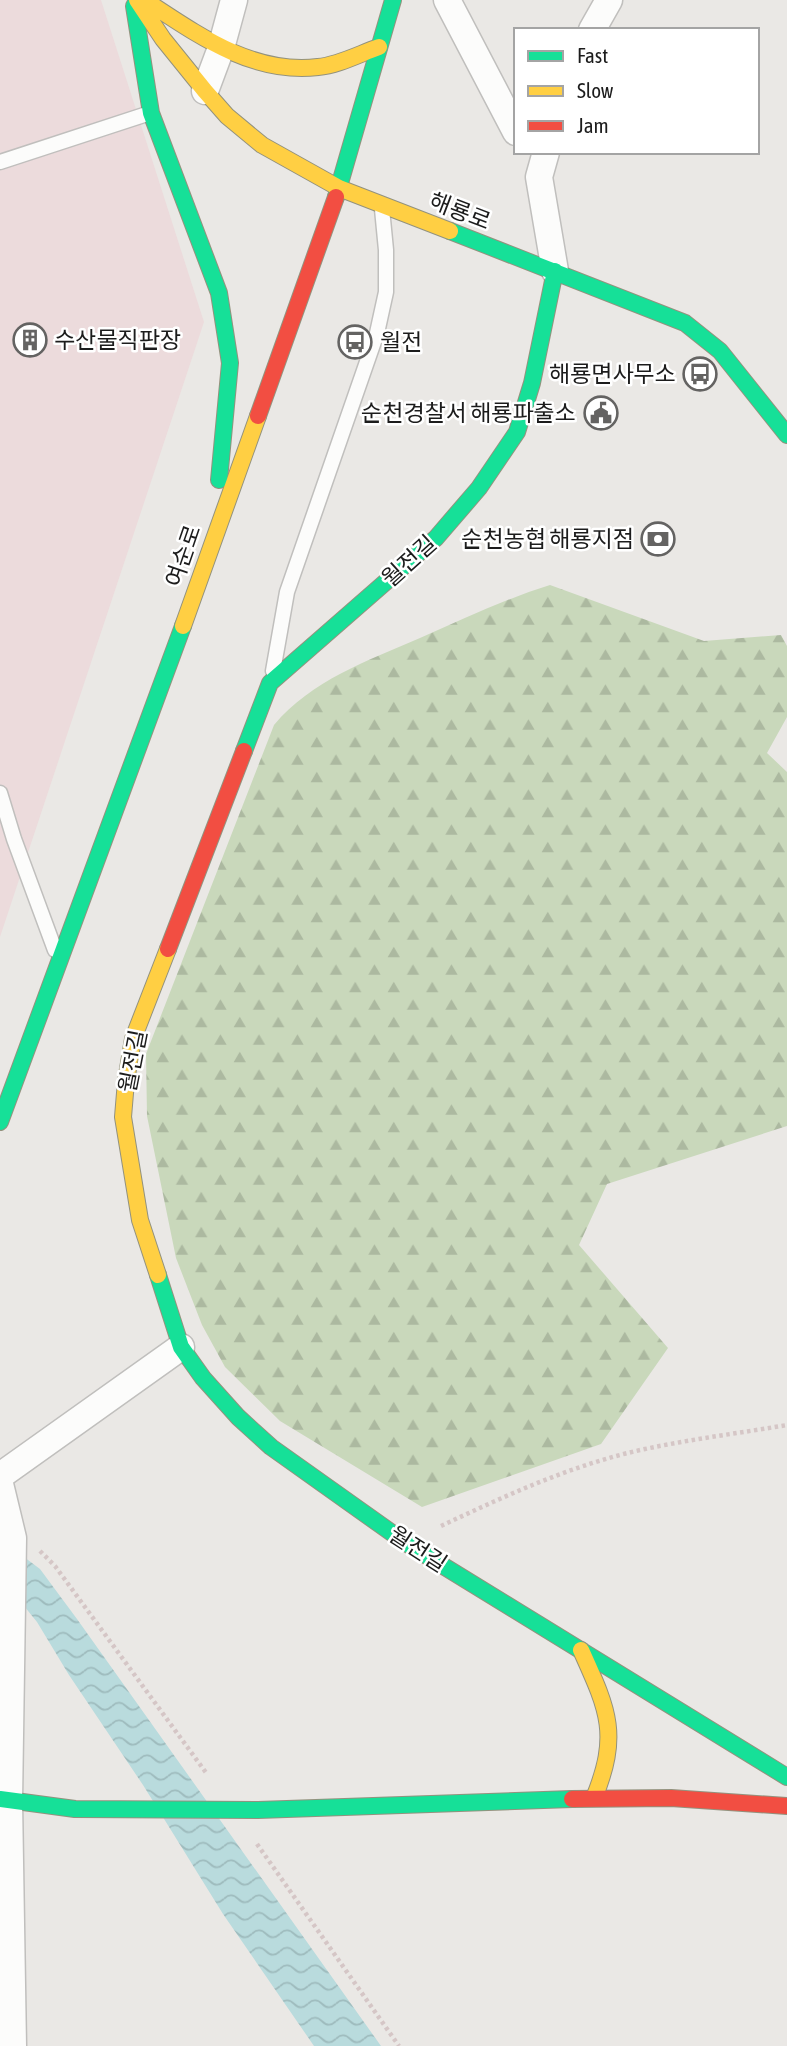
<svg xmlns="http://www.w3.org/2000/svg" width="787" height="2046" font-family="'Asap Condensed','Noto Sans KR',sans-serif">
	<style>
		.commercial { fill: #ecdbdc }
		.forest { fill: url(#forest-firs) }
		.water { fill: url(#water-waves) }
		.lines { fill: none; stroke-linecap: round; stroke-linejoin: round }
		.lane-casing { stroke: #c0bfbd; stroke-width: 17 }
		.street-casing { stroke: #c0bfbd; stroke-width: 29 }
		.fast-casing { stroke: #93927e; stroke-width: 18 }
		.slow-casing { stroke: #93927e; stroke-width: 18 }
		.jam-casing { stroke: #93927e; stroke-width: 18 }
		.path { stroke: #d5c6c6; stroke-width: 4.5; stroke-dasharray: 3.5 3.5; stroke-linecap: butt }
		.lane { stroke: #fcfcfb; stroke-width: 14 }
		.street { stroke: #fcfcfb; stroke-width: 26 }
		.fast { stroke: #16e098; stroke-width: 16 }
		.slow { stroke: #ffcf43; stroke-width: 16 }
		.jam { stroke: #f24e42; stroke-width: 16 }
		.labels { text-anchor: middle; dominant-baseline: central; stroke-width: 5; stroke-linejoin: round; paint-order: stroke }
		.street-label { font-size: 23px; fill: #1c1c1c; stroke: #fff }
		.poi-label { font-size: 23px; fill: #1c1c1c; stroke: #fff; text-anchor: end }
	</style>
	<defs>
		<pattern id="forest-firs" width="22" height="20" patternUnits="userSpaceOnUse" patternTransform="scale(1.75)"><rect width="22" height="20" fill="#c9d8bb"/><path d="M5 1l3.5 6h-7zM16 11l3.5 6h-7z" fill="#acb9a0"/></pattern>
		<pattern id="water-waves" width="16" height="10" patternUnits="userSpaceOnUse" patternTransform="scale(1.75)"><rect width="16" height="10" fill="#b9dbdd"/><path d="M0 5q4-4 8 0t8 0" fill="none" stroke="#9ebbbd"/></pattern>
	</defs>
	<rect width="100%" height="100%" fill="#eae8e5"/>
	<path class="commercial" d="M0,0H101L204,322L0,937Z"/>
	<path class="forest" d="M550,585L704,641L781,635L787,646V717L767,753L787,772V1126L607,1184L579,1245L668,1348L601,1444L422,1507L280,1421L225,1367L202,1325L176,1258L147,1116L146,1054L274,725C312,680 367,661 420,638C463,619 505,599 550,585Z"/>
	<path class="water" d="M24,1557L40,1569L77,1619L381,2046H314L223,1914L143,1785L69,1675L37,1622L20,1601Z"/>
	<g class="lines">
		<defs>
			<path id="lane" d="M0,162L150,113
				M273,671L287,592L377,333L386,292V250L382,209
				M0,793L14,839L55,950"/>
			<path id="street" d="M447,0L516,132
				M592,30L609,0
				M205,91L221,48L234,0
				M546,152L539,177L555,271
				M0,1476L181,1347
				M0,1484L13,1538L9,1801L13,2046"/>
			<path id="fast" d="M134,6L151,113L219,293L230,363L219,480
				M336,197L393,0
				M450,231L685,323L720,351L787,435
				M244,751L270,683L436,538L479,488L517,432L532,383L555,271
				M0,1122L183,626
				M158,1275L181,1347L203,1378L238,1417L271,1447L406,1543L787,1777
				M0,1799L75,1809L258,1810L572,1799"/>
			<path id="slow" d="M137,0L163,39L205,91L227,116L262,145L339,188L450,231
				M146,1C198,35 253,75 318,67C339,65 359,54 379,47
				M183,626L258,416
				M158,1275L140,1220L123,1117L126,1081L133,1039L168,949
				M581,1650C608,1710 620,1734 594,1798"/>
			<path id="jam" d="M258,416L336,197
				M168,949L244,751
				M572,1799L671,1798L787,1806"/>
		</defs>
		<use href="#lane" class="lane-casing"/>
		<use href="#street" class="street-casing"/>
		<use href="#fast" class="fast-casing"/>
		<use href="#slow" class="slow-casing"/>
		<use href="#jam" class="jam-casing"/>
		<path class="path" d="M441,1526C507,1495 574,1464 645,1449C692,1439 740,1433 787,1425
			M40,1551L55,1566L207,1774
			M257,1844L399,2046"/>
		<use href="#lane" class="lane"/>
		<use href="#street" class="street"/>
		<use href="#fast" class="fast"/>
		<use href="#slow" class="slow"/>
		<use href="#jam" class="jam"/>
	</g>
	<defs>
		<symbol id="building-ring" viewBox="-11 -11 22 22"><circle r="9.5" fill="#fff" stroke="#646362" stroke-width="1.5"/><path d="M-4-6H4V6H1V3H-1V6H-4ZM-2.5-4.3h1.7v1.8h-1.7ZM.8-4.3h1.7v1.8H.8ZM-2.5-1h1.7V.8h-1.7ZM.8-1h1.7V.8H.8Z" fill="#646362"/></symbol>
		<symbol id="bus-ring" viewBox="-11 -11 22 22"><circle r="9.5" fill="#fff" stroke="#646362" stroke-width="1.5"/><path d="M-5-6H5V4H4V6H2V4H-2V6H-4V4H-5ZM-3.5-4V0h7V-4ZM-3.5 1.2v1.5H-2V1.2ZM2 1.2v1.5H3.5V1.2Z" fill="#646362"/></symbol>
		<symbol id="civic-ring" viewBox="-11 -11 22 22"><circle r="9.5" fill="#fff" stroke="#646362" stroke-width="1.5"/><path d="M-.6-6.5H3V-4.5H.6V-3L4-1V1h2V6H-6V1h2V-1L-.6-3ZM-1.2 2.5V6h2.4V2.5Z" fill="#646362"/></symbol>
		<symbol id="bank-ring" viewBox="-11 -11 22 22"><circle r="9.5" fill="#fff" stroke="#646362" stroke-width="1.5"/><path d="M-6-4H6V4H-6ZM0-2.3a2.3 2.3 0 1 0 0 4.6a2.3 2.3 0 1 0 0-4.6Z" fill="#646362"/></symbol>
	</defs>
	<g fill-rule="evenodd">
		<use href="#building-ring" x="11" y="321" width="38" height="38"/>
		<use href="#bus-ring" x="336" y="323" width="38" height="38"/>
		<use href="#bus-ring" x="681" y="355" width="38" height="38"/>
		<use href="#civic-ring" x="582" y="394" width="38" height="38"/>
		<use href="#bank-ring" x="639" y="520" width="38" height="38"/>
	</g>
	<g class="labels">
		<g class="street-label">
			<text transform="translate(460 211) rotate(21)">해룡로</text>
			<text transform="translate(183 556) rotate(-71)">여순로</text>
			<text transform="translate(409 561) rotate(-42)">월전길</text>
			<text transform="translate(133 1061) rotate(-79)">월전길</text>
			<text transform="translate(418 1549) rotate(33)">월전길</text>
		</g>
		<g class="poi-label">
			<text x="54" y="340" text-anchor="start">수산물직판장</text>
			<text x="380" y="342" text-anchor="start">월전</text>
			<text x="676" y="374">해룡면사무소</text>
			<text x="576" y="413">순천경찰서 해룡파출소</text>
			<text x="634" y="539">순천농협 해룡지점</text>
		</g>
	</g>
	<rect x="514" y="28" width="245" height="126" fill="#ffffff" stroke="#a4a4a4" stroke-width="2"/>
	<rect x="528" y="51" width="35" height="10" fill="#16e098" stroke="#a4a4a4" stroke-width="2"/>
	<text x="577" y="63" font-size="21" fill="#1c1c1c">Fast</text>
	<rect x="528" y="86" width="35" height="10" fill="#ffcf43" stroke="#a4a4a4" stroke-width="2"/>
	<text x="577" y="98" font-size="21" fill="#1c1c1c">Slow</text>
	<rect x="528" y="121" width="35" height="10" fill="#f24e42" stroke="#a4a4a4" stroke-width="2"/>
	<text x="577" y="133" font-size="21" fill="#1c1c1c">Jam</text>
</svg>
